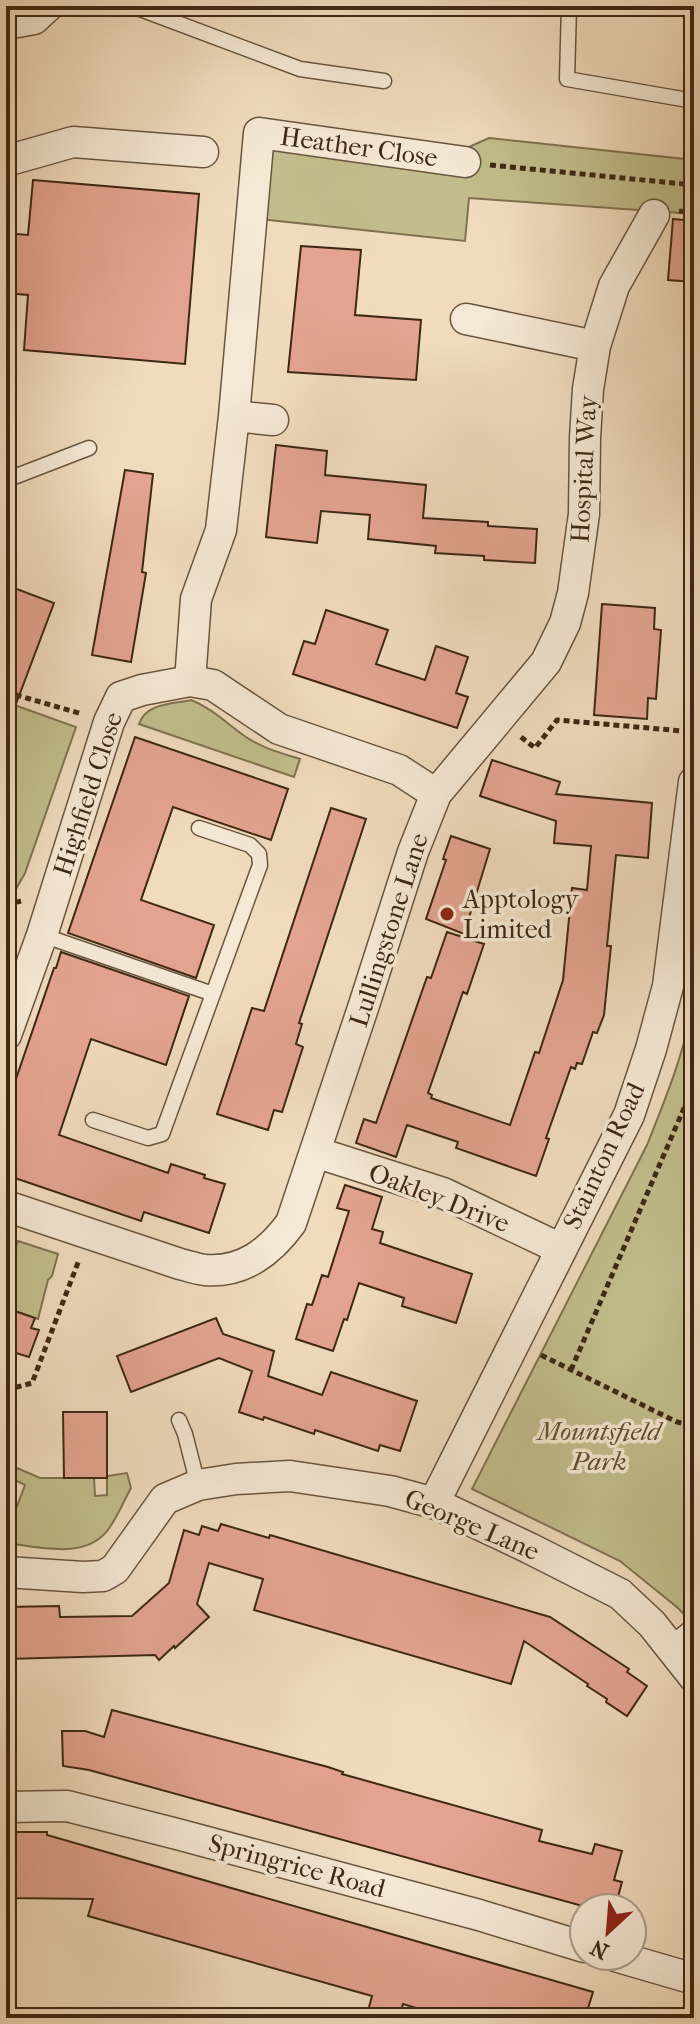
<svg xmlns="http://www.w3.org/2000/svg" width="700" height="2024" font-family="'IM FELL French Canon',serif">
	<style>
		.green { fill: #c2bd8c; stroke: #807250; stroke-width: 2 }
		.building { fill: #e3a390; stroke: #3e2813; stroke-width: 2 }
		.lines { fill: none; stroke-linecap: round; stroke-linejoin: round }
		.lane-casing { stroke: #6a553e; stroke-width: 17 }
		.street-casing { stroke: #6a553e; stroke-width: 33 }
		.path { stroke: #3e2813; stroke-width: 5; stroke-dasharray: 6 4; stroke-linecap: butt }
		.lane { stroke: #f5e8d4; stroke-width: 14 }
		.street { stroke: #f5e8d4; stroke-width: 30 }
		.poi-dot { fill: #8f2418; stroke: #f5e8d4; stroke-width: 3 }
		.labels { text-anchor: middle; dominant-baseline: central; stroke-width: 7; stroke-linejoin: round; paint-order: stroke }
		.street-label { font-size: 26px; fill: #3e2813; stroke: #f5e8d4 }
		.poi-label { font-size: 26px; fill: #3e2813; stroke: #f5e8d4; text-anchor: start }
		.park-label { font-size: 26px; font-style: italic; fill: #5f4d31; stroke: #f5e8d4 }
	</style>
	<rect width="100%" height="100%" fill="#f0dbbd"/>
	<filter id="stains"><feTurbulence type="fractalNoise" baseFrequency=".0025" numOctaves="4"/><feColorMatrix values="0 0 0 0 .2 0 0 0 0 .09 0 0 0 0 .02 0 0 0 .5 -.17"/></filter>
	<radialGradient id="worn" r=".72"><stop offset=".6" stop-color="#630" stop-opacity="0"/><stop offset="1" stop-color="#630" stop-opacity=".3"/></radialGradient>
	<path class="green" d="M489,138L694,160V214L469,198L465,241L260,219L269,152L280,146L435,162Z
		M191,700C212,708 227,724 246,737C262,748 281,753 300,759L294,777L139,724C146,703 172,704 191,700Z
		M6,702L76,727L25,873L16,889L6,896Z
		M694,1000V1625L678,1608L620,1561L472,1489L647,1145C666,1098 685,1050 694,1000Z
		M18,1241L58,1254L52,1276L48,1280L38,1319L6,1308V1260L10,1261Z
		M17,1468L40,1478H94L95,1496L107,1495V1476L127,1473L131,1488C124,1501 118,1515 110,1527C88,1561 40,1547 6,1543V1529L8,1530L25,1485L13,1479Z"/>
	<path class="building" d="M33,180L199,194L185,364L24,350L28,295L6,293V233L28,235Z
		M673,219L694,221V282L668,280Z
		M301,246L361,250L355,315L421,320L416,380L288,372Z
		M276,445L327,451L325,475L426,485L423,518L488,522V526L537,529L535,563L484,560V556L435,553L436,546L368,539L370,515L321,511L317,543L266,537Z
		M125,470L153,474L142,572L146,573L131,662L92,655Z
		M6,585L54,603L8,725L6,724Z
		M602,604L655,608L654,629L661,630L656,699L648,698L647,719L594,715Z
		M326,610L388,630L376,664L425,680L436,646L468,657L456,693L468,697L457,728L293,674L304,641L315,644Z
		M135,737L288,789L271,840L173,807L141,900L214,925L196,978L68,933Z
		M492,760L560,782L556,794L652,803L648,858L616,855L607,946H611L604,1015L597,1033L593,1032L582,1064L577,1063L575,1069L571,1067L546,1138L549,1139L536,1176L456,1148L458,1142L407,1125L396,1157L356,1143L364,1119L376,1123L427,977L431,978L447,932L484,944L467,994L463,992L428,1093L432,1095L431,1098L510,1125L535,1052L539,1053L563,980L572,888L587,890L591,846L554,843L556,821L480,796Z
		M331,808L366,819L299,1023L302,1024L296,1044L303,1047L282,1112L274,1110L268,1130L217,1114L252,1008L264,1011Z
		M451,836L490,849L464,934L426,919L446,860L443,859Z
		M61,952L189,996L166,1065L91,1039L59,1135L168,1173L171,1164L205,1175L204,1178L225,1184L209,1233L144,1212L141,1221L6,1175V1108L54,968H56Z
		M345,1185L382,1197L372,1229L383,1232L380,1243L472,1274L456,1323L402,1306L404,1298L359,1283L347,1320L344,1319L333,1351L296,1339L307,1304L312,1305L322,1275L328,1277L349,1211L337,1208Z
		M6,1308L35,1318L31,1328L39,1330L29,1357L6,1350Z
		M216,1318L223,1334L274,1351L268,1376L322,1395L331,1372L417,1401L400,1451L380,1445L378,1451L315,1430L314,1434L264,1417L263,1420L239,1412L252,1371L219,1358L131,1392L117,1356Z
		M63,1412H107V1478H64Z
		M221,1524L269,1538L270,1535L550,1617L629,1669L627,1672L647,1686L627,1716L606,1702L607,1699L587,1686L588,1684L524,1641L511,1684L254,1610L263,1579L209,1563L197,1604L209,1617L175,1648L174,1646L159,1660L155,1655L6,1659V1607L59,1606L60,1617L132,1616L169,1583L184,1530L199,1535L202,1526L218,1531Z
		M112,1710L328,1767L343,1772L342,1774L542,1830L539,1841L592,1854L595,1844L622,1851L614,1880L622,1882L615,1908H590L89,1770L63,1766L62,1731H85L104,1737Z
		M6,1832H47V1835L593,1992L585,2018H449L403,2004L399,2017H390L368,2011L372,1996L88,1916L93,1899L6,1898Z"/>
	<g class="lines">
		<defs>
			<path id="lane" d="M132,6L300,69L384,81
				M569,6L567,79L688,100
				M6,480L89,448
				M42,935L213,994
				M93,1120L148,1138L162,1134L260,865L259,854L250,845L199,828
				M179,1420L185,1434L198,1485
				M670,1644L694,1625"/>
			<path id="street" d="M6,24L34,19L48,6
				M6,161L73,142L203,152
				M466,319L595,346
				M234,416L273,420
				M190,681L196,599L221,530L234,416L259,133L465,162
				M6,1035L42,935L109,722L121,697L142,690L190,681L213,685L279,729L399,770L436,794
				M315,1152L443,1193L561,1249
				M6,1206L180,1264C188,1266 197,1269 205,1270C243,1273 270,1252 291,1223L364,1005L413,852L436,794L546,662L565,623L573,593L584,514L585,438L588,389L595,346L614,286L654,215
				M434,1503L629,1115L651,1049L668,986L694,782
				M6,1572L83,1577L103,1576L115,1569L165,1499L198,1485L236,1479L290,1476L390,1491L434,1503L529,1548L620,1594L652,1624L694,1677
				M6,1807L67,1806L177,1834L479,1915L584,1947
				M615,1956L694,1979"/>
		</defs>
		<use href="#lane" class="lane-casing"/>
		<use href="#street" class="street-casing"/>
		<path class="path" d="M490,165L694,185
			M679,211L694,213
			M6,692L82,714
			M521,737L535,748L557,720L694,732
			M6,905L21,901
			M541,1355L677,1422L694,1426
			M571,1370L694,1085
			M6,1390L32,1383L79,1260"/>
		<use href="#lane" class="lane"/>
		<use href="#street" class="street"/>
	</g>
	<circle class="poi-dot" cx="447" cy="914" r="8"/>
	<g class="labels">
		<g class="street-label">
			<text transform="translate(359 147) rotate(8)">Heather Close</text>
			<text transform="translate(584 469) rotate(-87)">Hospital Way</text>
			<text transform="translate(88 794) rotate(-72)">Highfield Close</text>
			<text transform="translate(389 930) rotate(-72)">Lullingstone Lane</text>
			<text transform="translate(604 1156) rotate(-65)">Stainton Road</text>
			<text transform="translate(439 1198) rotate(21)">Oakley Drive</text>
			<text transform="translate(472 1525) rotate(23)">George Lane</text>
			<text transform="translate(297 1866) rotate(15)">Springrice Road</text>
		</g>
		<g class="poi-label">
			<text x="463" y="899">Apptology<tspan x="463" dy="30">Limited</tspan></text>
		</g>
		<g class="park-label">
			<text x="599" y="1431">Mountsfield<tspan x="599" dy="30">Park</tspan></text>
		</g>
	</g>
	<rect width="700" height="2024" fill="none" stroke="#f0dbbd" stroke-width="32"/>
	<rect x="8" y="8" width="684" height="2008" fill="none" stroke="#3e2813" stroke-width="4"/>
	<rect x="16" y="16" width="668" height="1992" fill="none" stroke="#3e2813" stroke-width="2"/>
	<g transform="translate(608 1932) rotate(206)"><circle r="38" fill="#f5e8d4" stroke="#ac9b87" stroke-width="2"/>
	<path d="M0-6L14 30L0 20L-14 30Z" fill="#8f2418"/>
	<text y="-12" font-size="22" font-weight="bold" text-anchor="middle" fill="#3e2813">N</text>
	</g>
	<rect width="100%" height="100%" filter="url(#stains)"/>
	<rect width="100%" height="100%" fill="url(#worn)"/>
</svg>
